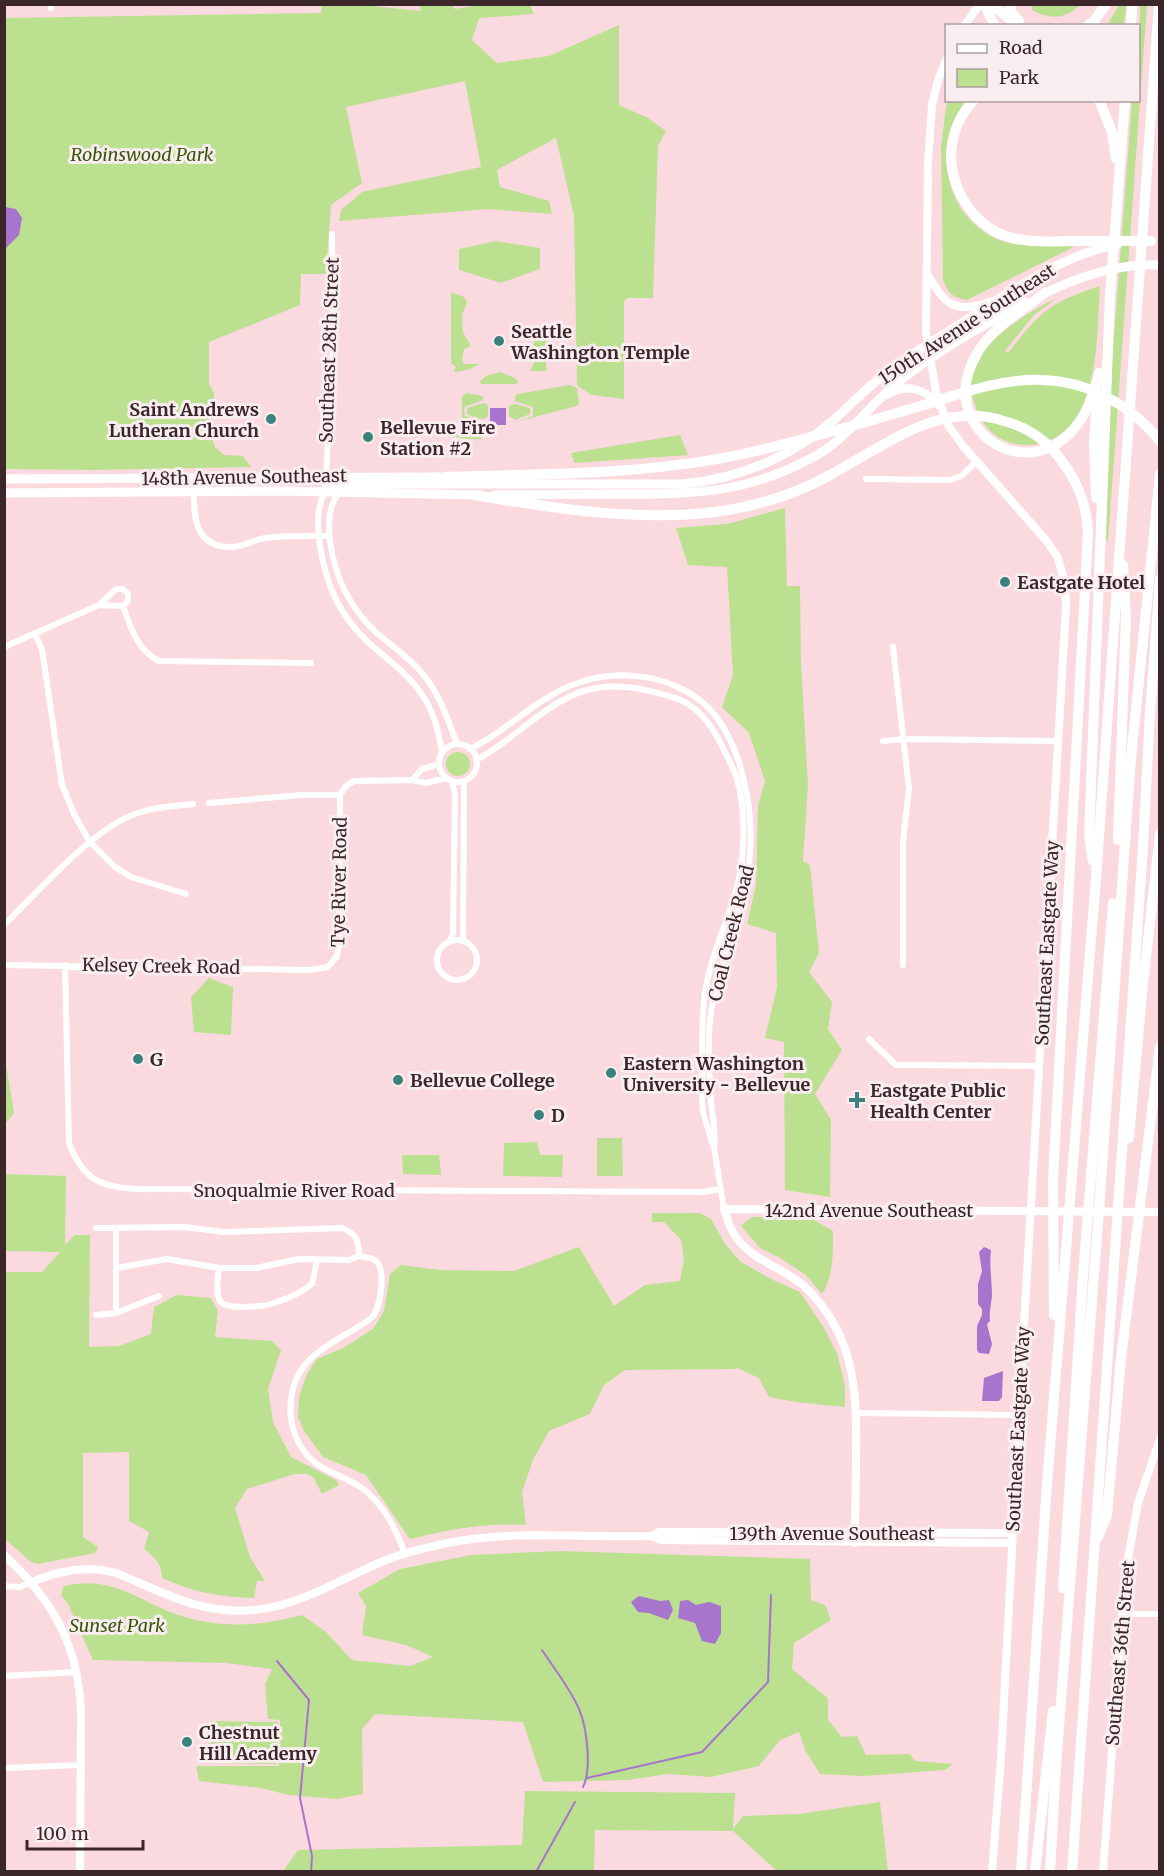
<svg xmlns="http://www.w3.org/2000/svg" width="1164" height="1876" font-family="Merriweather,serif">
	<style>
		.green { fill: #bae090 }
		.water { fill: #a774ce }
		.lines { fill: none; stroke-linecap: round; stroke-linejoin: round }
		.stream { stroke: #a774ce; stroke-width: 2 }
		.minor { stroke: #fff; stroke-width: 6 }
		.tertiary { stroke: #fff; stroke-width: 8 }
		.secondary { stroke: #fff; stroke-width: 8 }
		.primary { stroke: #fff; stroke-width: 9 }
		.motorway { stroke: #fff; stroke-width: 10 }
		.poi-dot { fill: #3b827d; stroke: #f9eeef; stroke-width: 2 }
		.labels { text-anchor: middle; dominant-baseline: central; stroke-width: 6; stroke-linejoin: round; paint-order: stroke }
		.park-label { font-size: 18px; font-style: italic; fill: #39550b; stroke: #f9eeef }
		.street-label { font-size: 18px; fill: #3b272a; stroke: #f9eeef }
		.poi-label { font-size: 18px; font-weight: bold; fill: #3b272a; stroke: #f9eeef; text-anchor: start }
	</style>
	<rect width="100%" height="100%" fill="#fbdadf"/>
	<path class="green" d="M322,4L363,5L421,11L419,5H452L455,9L478,5H530L534,14L479,18L472,40L497,63L549,56L619,25V105L648,118L666,131L658,146L653,298H627L624,302V399L591,395L577,385L574,216L556,138L497,170L500,187L549,201L552,214L488,209L339,221L341,210L362,192L481,167L465,81L346,107L362,183L331,205L326,274H301L300,305L209,342V384L214,393L211,435L215,447L224,455L243,456L251,467L91,470L5,469V18L321,13Z
		M1032,5V4L1080,5C1066,19 1050,20 1032,10Z
		M1119,5H1126L1124,25H1107Z
		M1140,5H1147L1108,541L1106,540L1112,363L1132,101L1138,100Z
		M947,101H966C929,147 946,223 1005,242C1028,249 1057,242 1074,247L967,300C953,298 948,293 943,280L941,146Z
		M496,241L540,248V269L501,283L459,270V249Z
		M1100,286C1097,327 1099,369 1082,407C1060,458 989,459 974,402C971,392 969,381 973,371C983,339 1028,312 1057,298L1034,315L1005,351L1008,353C1041,311 1049,303 1100,286Z
		M451,292L464,297L467,302L462,315L463,332L471,346L464,349L462,360L464,364H480L468,370L454,372L456,367L451,363Z
		M533,331L547,335L546,371H530L535,361Z
		M500,372L515,378L518,382L516,384H481L480,381L486,376Z
		M570,385L577,388L579,403L577,406L516,422L533,416V407L515,401V396L517,394Z
		M467,393L483,396V400L464,407L465,416L482,422V439C470,440 460,439 448,434L460,430L462,426V396Z
		M484,403L488,405V416C482,422 474,417 467,414V408Z
		M515,404L530,408V414L515,420L509,416V406Z
		M680,435L688,455L574,463L571,453Z
		M785,508L787,586H800L801,661L808,785L803,861L810,865L819,953L809,972L832,1002L828,1029L842,1050L815,1094L831,1120L830,1197L785,1190L784,1042L765,1038L777,987L776,933L747,924L756,885L758,806L765,781L749,733L722,707L733,675L727,567L688,565L676,528L727,524Z
		M446 764a12 12 0 1 1 24 0a12 12 0 1 1-24 0Z
		M209,978L233,987L231,1035L194,1032L191,997Z
		M4,1052L14,1113L5,1124H4Z
		M597,1138H622L623,1176H597Z
		M537,1142L540,1155H563L562,1177L503,1176L504,1143Z
		M402,1155H439L441,1175L403,1174Z
		M5,1174L66,1176L65,1245L75,1235H90L89,1347L119,1346L151,1334L154,1307L177,1295L211,1298L218,1311L215,1337L272,1341L281,1350L268,1389L273,1422L291,1457L336,1480L339,1485L322,1494L313,1477L307,1474H295L247,1489L235,1508L250,1557L265,1581H257L254,1598C220,1597 192,1592 162,1578C161,1563 156,1558 144,1549L149,1532L129,1521V1452L83,1453V1537L98,1547L95,1553L38,1564L31,1562L5,1539V1272H42L60,1252L5,1251Z
		M652,1213H700L711,1219L725,1244L741,1262L771,1279L800,1292L824,1328L837,1353L845,1386V1407L795,1402L769,1397L759,1378L737,1368L736,1369L625,1370L604,1385L590,1414L549,1431L533,1460L522,1492L526,1525C486,1523 450,1529 412,1539L409,1538L366,1475L323,1457L304,1431L298,1417L299,1397L307,1374L317,1359L343,1348L373,1329L384,1311L390,1274L401,1265L440,1270L514,1271L579,1247L614,1306L645,1285L680,1281L684,1259L681,1240L664,1222H652Z
		M752,1217H809L833,1231C833,1253 834,1275 822,1294L806,1275L780,1258L760,1248L741,1226Z
		M560,1551L810,1559L811,1600L825,1605L831,1620L794,1643L792,1669L828,1698V1720L842,1737L857,1736L866,1755L910,1754L915,1761L953,1764L945,1770L863,1776L820,1774L805,1750L799,1732L780,1740L759,1766L711,1777L668,1774L628,1780L543,1782L523,1722L375,1714L362,1729L363,1794L337,1799L289,1795L261,1788L199,1781L196,1766H279L280,1720L268,1719L265,1684L272,1669L226,1663L93,1660L68,1604L61,1595L64,1586C109,1576 132,1596 170,1612C214,1629 258,1627 302,1615L326,1632L352,1660L410,1666L433,1657L406,1645L362,1635L366,1606L358,1593L400,1569L471,1555Z
		M211,1721L278,1722L277,1764L210,1763Z
		M525,1791L735,1793L733,1829L743,1816L799,1814L880,1802L888,1871H777L733,1831L595,1830L594,1871H283L298,1850L522,1845Z"/>
	<path class="water" d="M5,207L16,209L22,218L19,235L5,249Z
		M490,408H506V425H490Z
		M984,1247L991,1250C989,1266 992,1280 992,1296C991,1305 989,1312 990,1321L987,1324L992,1344L989,1354L979,1353L977,1350V1326L982,1315V1309L978,1304V1284L982,1271L979,1252Z
		M1003,1371L1002,1397L999,1401H982L984,1378Z
		M639,1596L660,1601L669,1600L673,1610L668,1620L649,1613L638,1612L631,1602Z
		M688,1600L696,1605L709,1602L721,1606V1633L715,1644L702,1641L695,1623L678,1618L680,1601Z"/>
	<g class="lines">
		<path class="stream" d="M542,1650C554,1668 571,1690 579,1709C587,1728 592,1769 583,1787
			M277,1661L309,1700L300,1798L312,1856L311,1872
			M587,1778L702,1752L768,1682L771,1595
			M536,1872L575,1802"/>
		<path class="minor" d="M51,4V8
			M332,234L333,350L325,492C316,508 317,528 320,546C326,584 339,615 368,642C385,658 404,670 418,689C433,708 438,729 442,752
			M194,479C194,507 190,546 229,547C241,548 253,540 265,538C286,535 308,536 329,536
			M866,479L950,480L961,476L976,462
			M339,493C328,506 328,525 330,541C335,578 350,609 378,634C393,647 410,658 423,674C440,695 448,720 457,744
			M99,605L123,606
			M123,606C131,628 137,650 159,661L311,663
			M35,634L42,649L62,785L75,816L90,842L115,867L131,877L186,894
			M4,647L99,605L116,589H123L128,594V601L123,606
			M893,647L909,789L903,841V965
			M883,741L904,739L1058,741
			M439 763a19 19 0 1 1 38 0a19 19 0 1 1-38 0Z
			M470,749C508,731 536,697 578,683C611,671 652,673 684,690C713,705 727,729 738,759C751,799 755,844 745,885C735,928 718,968 711,1012C707,1039 709,1074 711,1102C713,1117 716,1132 714,1147L724,1209
			M476,760C515,740 545,702 587,690C616,682 645,689 672,697C697,704 711,724 722,746C727,757 734,768 737,779C746,811 745,851 738,883C729,920 711,954 705,992C700,1027 703,1065 702,1101L703,1112L713,1146
			M412,780L422,769L439,764
			M209,803L301,795H340
			M4,925C38,892 95,826 138,813C155,807 175,806 193,804
			M437 960a20 20 0 1 1 40 0a20 20 0 1 1-40 0Z
			M463,941L464,781
			M449,942L453,934L455,796L452,781
			M4,965L308,970L328,967L337,956L339,946L340,795C344,788 347,783 355,781L412,780L426,783L446,778
			M65,965L69,1143C83,1181 103,1188 141,1189L704,1192L720,1189
			M869,1039L896,1065L1039,1066
			M96,1228L184,1227L224,1232L342,1228C356,1233 359,1241 359,1256L349,1260L299,1259L256,1268H219L167,1259L116,1268
			M359,1256C364,1257 372,1257 376,1261C386,1270 381,1308 372,1317C367,1322 359,1326 353,1330C326,1346 298,1360 292,1393C286,1422 297,1453 323,1468C338,1476 354,1481 367,1492C387,1510 396,1530 405,1554
			M219,1268C218,1277 215,1292 220,1301C225,1310 264,1307 274,1303C287,1299 302,1292 312,1284L317,1260
			M116,1313V1228
			M96,1315L116,1313L159,1296
			M857,1413L1019,1415
			M4,1586L20,1587L32,1582
			M1121,1614H1160
			M4,1676L77,1672
			M4,1768L81,1765"/>
		<path class="tertiary" d="M652,1536L660,1540L1012,1543
			M855,1543C855,1513 856,1484 856,1455C857,1390 855,1334 804,1286C782,1267 750,1260 734,1234C729,1227 727,1217 724,1209L1160,1212
			M4,1555C53,1600 79,1646 81,1713L80,1872
			M32,1582C60,1570 87,1565 116,1573C144,1584 171,1599 201,1606C276,1624 321,1587 386,1560C404,1553 424,1548 443,1544C512,1529 582,1538 652,1536L659,1532L1013,1533"/>
		<path class="secondary" d="M964,26L980,4
			M946,60L938,80L932,105L928,163L926,332L936,392L948,425L963,446L1045,539L1057,556L1065,582L1066,606L1022,1359L1001,1758L992,1872
			M927,274C946,305 953,314 990,302
			M887,395C905,383 925,388 938,405
			M1103,1872L1125,1576L1138,1503L1160,1439"/>
		<path class="primary" d="M1041,295C1078,277 1117,263 1160,265
			M4,479L439,477
			M325,492L333,486L341,484H682C739,479 791,457 835,419C853,403 869,385 889,371C910,354 934,341 957,326C1007,294 1059,256 1118,244
			M4,493L279,491L481,495
			M495,495C536,495 577,494 618,494C695,494 748,494 817,455C847,438 868,407 895,385C934,352 981,327 1026,302"/>
		<path class="motorway" d="M984,4L995,26
			M989,4L999,10L1017,26
			M1011,4L1010,11L1019,21
			M1087,26L1094,21L1106,4
			M1131,26L1132,4
			M974,100C955,120 947,147 953,173C960,205 984,233 1017,239C1036,243 1058,241 1077,241C1102,241 1127,241 1151,241
			M1099,100L1112,132L1116,159
			M1046,292C1023,311 993,326 978,352C923,441 1068,515 1099,373
			M444,477C546,474 652,475 752,452C806,439 860,424 914,408C955,396 999,378 1042,380C1088,381 1131,405 1160,441
			M475,495C556,509 652,524 734,509C766,503 799,492 828,476C884,447 938,400 1004,421C1023,426 1041,437 1054,451C1075,476 1087,501 1088,533L1053,1180L1054,1315
			M1096,498L1094,442L1097,397
			M1118,840L1126,615L1123,565
			M1093,861L1089,836L1110,295L1125,100
			M1129,1138L1143,984L1160,834
			M1098,1537L1107,1515L1121,1358L1160,1047
			M1063,1588L1083,1275L1113,903
			M1021,1872L1047,1484L1096,878L1159,4
			M1035,1872L1053,1711
			M1050,1872L1056,1766L1099,1211L1131,758L1160,474
			M1072,1872L1143,847L1150,713L1160,579"/>
	</g>
	<g class="poi-dot">
		<circle cx="499" cy="341" r="6"/>
		<circle cx="271" cy="419" r="6"/>
		<circle cx="368" cy="437" r="6"/>
		<circle cx="1005" cy="582" r="6"/>
		<circle cx="138" cy="1059" r="6"/>
		<circle cx="611" cy="1073" r="6"/>
		<circle cx="398" cy="1080" r="6"/>
		<path d="M854 1091h6v6h6v6h-6v6h-6v-6h-6v-6h6z"/>
		<circle cx="539" cy="1115" r="6"/>
		<circle cx="187" cy="1742" r="6"/>
	</g>
	<g class="labels">
		<g class="park-label">
			<text x="142" y="154">Robinswood Park</text>
			<text x="117" y="1625">Sunset Park</text>
		</g>
		<g class="street-label">
			<text transform="translate(967 324) rotate(-33)">150th Avenue Southeast</text>
			<text transform="translate(329 350) rotate(-88)">Southeast 28th Street</text>
			<text transform="translate(244 477) rotate(-1)">148th Avenue Southeast</text>
			<text transform="translate(339 882) rotate(-89)">Tye River Road</text>
			<text transform="translate(731 933) rotate(-76)">Coal Creek Road</text>
			<text transform="translate(1047 943) rotate(-87)">Southeast Eastgate Way</text>
			<text transform="translate(161 966) rotate(1)">Kelsey Creek Road</text>
			<text x="294" y="1190">Snoqualmie River Road</text>
			<text x="869" y="1210">142nd Avenue Southeast</text>
			<text transform="translate(1018 1429) rotate(-87)">Southeast Eastgate Way</text>
			<text x="832" y="1533">139th Avenue Southeast</text>
			<text transform="translate(1120 1653) rotate(-85)">Southeast 36th Street</text>
		</g>
		<g class="poi-label">
			<text x="511" y="331">Seattle<tspan x="511" dy="21">Washington Temple</tspan></text>
			<text x="259" y="409" text-anchor="end">Saint Andrews<tspan x="259" dy="21">Lutheran Church</tspan></text>
			<text x="380" y="427">Bellevue Fire<tspan x="380" dy="21">Station #2</tspan></text>
			<text x="1017" y="582">Eastgate Hotel</text>
			<text x="150" y="1059">G</text>
			<text x="623" y="1063">Eastern Washington<tspan x="623" dy="21">University - Bellevue</tspan></text>
			<text x="410" y="1080">Bellevue College</text>
			<text x="870" y="1090">Eastgate Public<tspan x="870" dy="21">Health Center</tspan></text>
			<text x="551" y="1115">D</text>
			<text x="199" y="1732">Chestnut<tspan x="199" dy="21">Hill Academy</tspan></text>
		</g>
	</g>
	<rect width="1164" height="1876" fill="none" stroke="#3b272a" stroke-width="12"/>
	<rect x="945" y="24" width="195" height="78" fill="#f9eeef" stroke="#ad9ea0" stroke-width="1.5"/>
	<rect x="957" y="44" width="30" height="9" fill="#ffffff" stroke="#ad9ea0" stroke-width="1.5"/>
	<text x="999" y="54" font-size="18" fill="#3b272a">Road</text>
	<rect x="957" y="69" width="30" height="18" fill="#bae090" stroke="#ad9ea0" stroke-width="1.5"/>
	<text x="999" y="84" font-size="18" fill="#3b272a">Park</text>
	<path d="M27 1840v9h116v-9" fill="none" stroke="#3b272a" stroke-width="3"/>
	<text x="36" y="1840" font-size="18" fill="#3b272a" stroke="#f9eeef" stroke-width="4.5" paint-order="stroke">100 m</text>
</svg>
